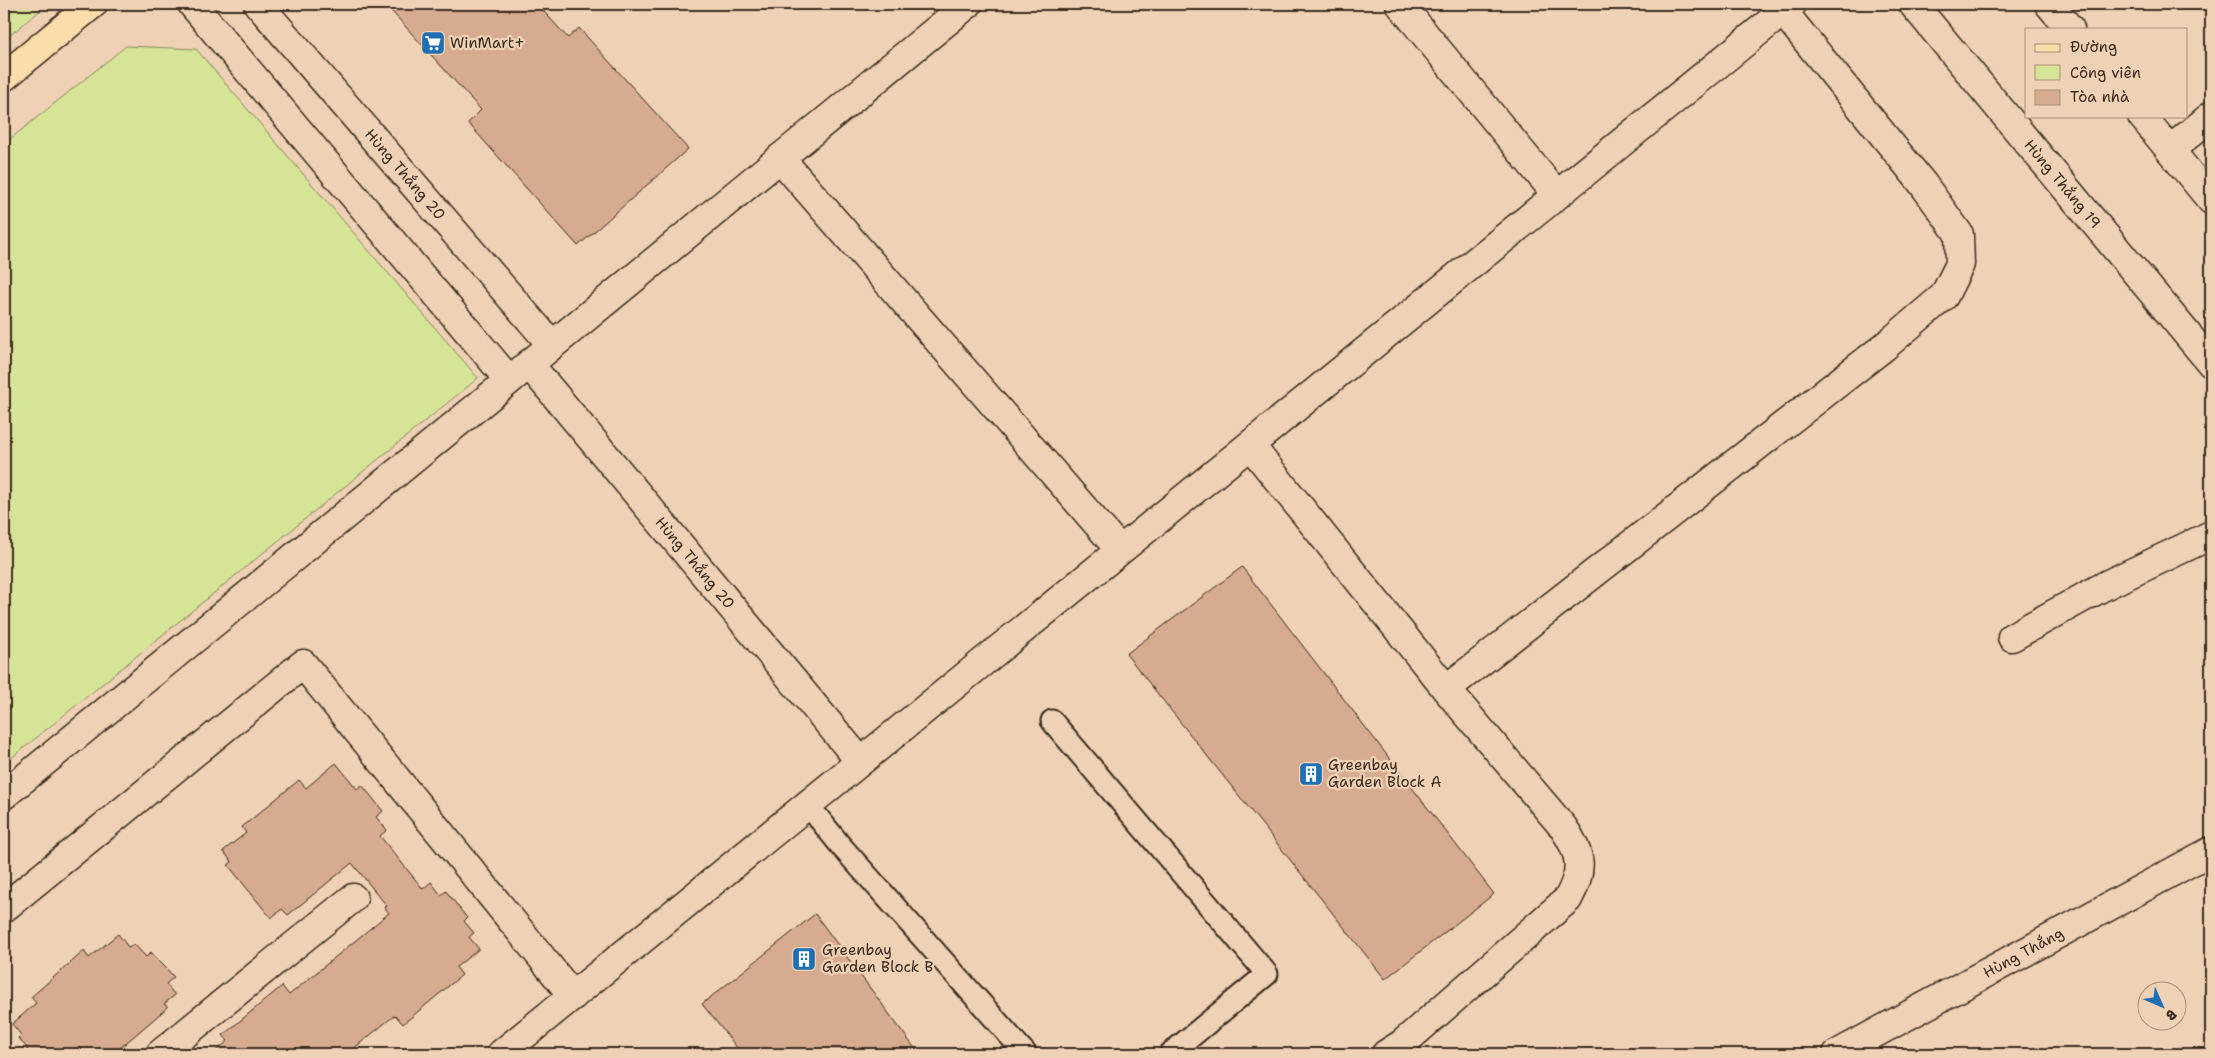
<svg xmlns="http://www.w3.org/2000/svg" width="2215" height="1058" font-family="'Shantell Sans',sans-serif">
	<style>
		.green { fill: #d6e498; stroke: #88875b }
		.building { fill: #d7ab8f; stroke: #3b2a1e }
		.lines { fill: none; stroke-linecap: round; stroke-linejoin: round }
		.service-casing { stroke: #3b2a1e; stroke-width: 25 }
		.minor-casing { stroke: #3b2a1e; stroke-width: 31 }
		.tertiary-casing { stroke: #3b2a1e; stroke-width: 31 }
		.primary-casing { stroke: #3b2a1e; stroke-width: 31 }
		.service { stroke: #efd2b6; stroke-width: 21 }
		.minor { stroke: #efd2b6; stroke-width: 28 }
		.tertiary { stroke: #efd2b6; stroke-width: 28 }
		.primary { stroke: #faddab; stroke-width: 28 }
		.labels { text-anchor: middle; dominant-baseline: central; stroke-width: 4.5; stroke-linejoin: round; paint-order: stroke }
		.poi-label { font-size: 15px; fill: #3b2a1e; stroke: #efd2b6; text-anchor: start }
		.street-label { font-size: 15px; fill: #3b2a1e; stroke: #efd2b6 }
	</style>
	<rect width="100%" height="100%" fill="#efd2b6"/>
	<filter id="ink" filterUnits="userSpaceOnUse"><feTurbulence type="fractalNoise" baseFrequency=".02" numOctaves="2"/><feDisplacementMap in="SourceGraphic" scale="10" xChannelSelector="R" yChannelSelector="G"/><feConvolveMatrix kernelMatrix="1 2 1 2 8 2 1 2 1" color-interpolation-filters="sRGB"/></filter>
	<g filter="url(#ink)">
		<path class="green" d="M4,4H48L4,40Z
			M126,46L196,49L478,378L4,764V144Z"/>
		<path class="building" d="M385,4H537L568,38L579,28L688,149L578,246L468,123L481,110Z
			M1242,567L1494,894L1385,979L1126,654Z
			M336,763L357,789L362,785L383,811L376,817L387,830L380,836L423,889L431,882L441,895L446,891L467,918L464,921L474,933L469,937L479,949L456,967L462,975L403,1024L395,1015L347,1054H212L228,1041L223,1035L282,986L289,995L389,913L384,907L387,906L352,863L288,915L282,909L271,918L228,865L232,862L223,851L246,833L242,827L299,780L306,788Z
			M815,914L919,1054H742L702,1004Z
			M118,934L129,948L134,944L146,957L151,952L174,977L166,984L175,995L164,1004L168,1007L113,1054H27L25,1051L28,1049L18,1038L21,1035L12,1024L36,1003L31,997L84,951L89,958Z"/>
		<g class="lines">
			<defs>
				<path id="service" d="M1052,721L1267,974L1170,1054
					M808,805L841,846L1026,1054"/>
				<g id="minor">
					<path d="M192,4L509,380"/>
					<path id="s1" d="M258,4L552,345"/>
					<path d="M1400,4L1557,195"/>
					<path id="s2" d="M1913,4L2211,363"/>
					<path d="M2049,4L2070,29"/>
					<path d="M2142,116L2211,200"/>
					<path d="M2170,150L2211,116"/>
					<path d="M780,158L1120,550"/>
					<path id="s3" d="M529,364L860,761"/>
					<path d="M1250,445L1446,689L1563,827C1582,855 1584,869 1568,899L1402,1044L1386,1054"/>
					<path d="M2012,637L2106,585L2211,535"/>
					<path d="M1446,689L1884,347L1944,296L1960,264L1959,234L1923,184L1777,4"/>
					<path d="M4,795L968,4"/>
					<path d="M4,908L303,664L573,996"/>
					<path d="M160,1054L353,898"/>
					<path d="M501,1054L1792,4"/>
				</g>
				<g id="tertiary">
					<path id="s4" d="M1837,1054L2211,851"/>
				</g>
				<path id="primary" d="M4,77L93,4"/>
			</defs>
			<use href="#service" class="service-casing"/>
			<use href="#minor" class="minor-casing"/>
			<use href="#tertiary" class="tertiary-casing"/>
			<use href="#primary" class="primary-casing"/>
			<use href="#service" class="service"/>
			<use href="#minor" class="minor"/>
			<use href="#tertiary" class="tertiary"/>
			<use href="#primary" class="primary"/>
		</g>
	</g>
	<defs>
		<symbol id="supermarket-square" viewBox="-11 -11 22 22"><rect x="-9" y="-9" width="18" height="18" rx="4" fill="#1f6fb2" stroke="#efd2b6"/><path d="M-6-5.5h2.5l.6 2H6L4.5 2H-2.5L-4.4-4H-6ZM-1.5 3.2a1.3 1.3 0 1 0 .1 0ZM3 3.2a1.3 1.3 0 1 0 .1 0Z" fill="#fff"/></symbol>
		<symbol id="building-square" viewBox="-11 -11 22 22"><rect x="-9" y="-9" width="18" height="18" rx="4" fill="#1f6fb2" stroke="#efd2b6"/><path d="M-4-6H4V6H1V3H-1V6H-4ZM-2.5-4.3h1.7v1.8h-1.7ZM.8-4.3h1.7v1.8H.8ZM-2.5-1h1.7V.8h-1.7ZM.8-1h1.7V.8H.8Z" fill="#fff"/></symbol>
	</defs>
	<g fill-rule="evenodd">
		<use href="#supermarket-square" x="419" y="29" width="28" height="28"/>
		<use href="#building-square" x="1297" y="760" width="28" height="28"/>
		<use href="#building-square" x="790" y="945" width="28" height="28"/>
	</g>
	<g class="labels">
		<g class="poi-label">
			<text x="450" y="43">WinMart+</text>
			<text x="1328" y="765">Greenbay<tspan x="1328" dy="17">Garden Block A</tspan></text>
			<text x="822" y="950">Greenbay<tspan x="822" dy="17">Garden Block B</tspan></text>
		</g>
		<g class="street-label">
			<text stroke="none"><textPath href="#s1" startOffset="225">Hùng Thắng 20</textPath></text>
			<text stroke="none"><textPath href="#s2" startOffset="234">Hùng Thắng 19</textPath></text>
			<text stroke="none"><textPath href="#s3" startOffset="259">Hùng Thắng 20</textPath></text>
			<text stroke="none"><textPath href="#s4" startOffset="212">Hùng Thắng</textPath></text>
		</g>
	</g>
	<rect width="2215" height="1058" fill="none" stroke="#efd2b6" stroke-width="20"/>
	<rect x="10" y="10" width="2195" height="1038" fill="none" stroke="#3b2a1e" stroke-width="2" filter="url(#ink)"/>
	<rect x="2025" y="28" width="162" height="90" fill="#efd2b6" stroke="#a78f79"/>
	<rect x="2035" y="44" width="25" height="8" fill="#faddab" stroke="#a78f79"/>
	<text x="2070" y="52" font-size="15" fill="#3b2a1e">Đường</text>
	<rect x="2035" y="65" width="25" height="15" fill="#d6e498" stroke="#a78f79"/>
	<text x="2070" y="78" font-size="15" fill="#3b2a1e">Công viên</text>
	<rect x="2035" y="90" width="25" height="15" fill="#d7ab8f" stroke="#a78f79"/>
	<text x="2070" y="102" font-size="15" fill="#3b2a1e">Tòa nhà</text>
	<g transform="translate(2162 1006) rotate(135)"><circle r="24" fill="#efd2b6" stroke="#a78f79"/>
	<path d="M0-4L9 19L0 12L-9 19Z" fill="#1f6fb2"/>
	<text y="-8" font-size="14" font-weight="bold" text-anchor="middle" fill="#3b2a1e">B</text>
	</g>
</svg>
